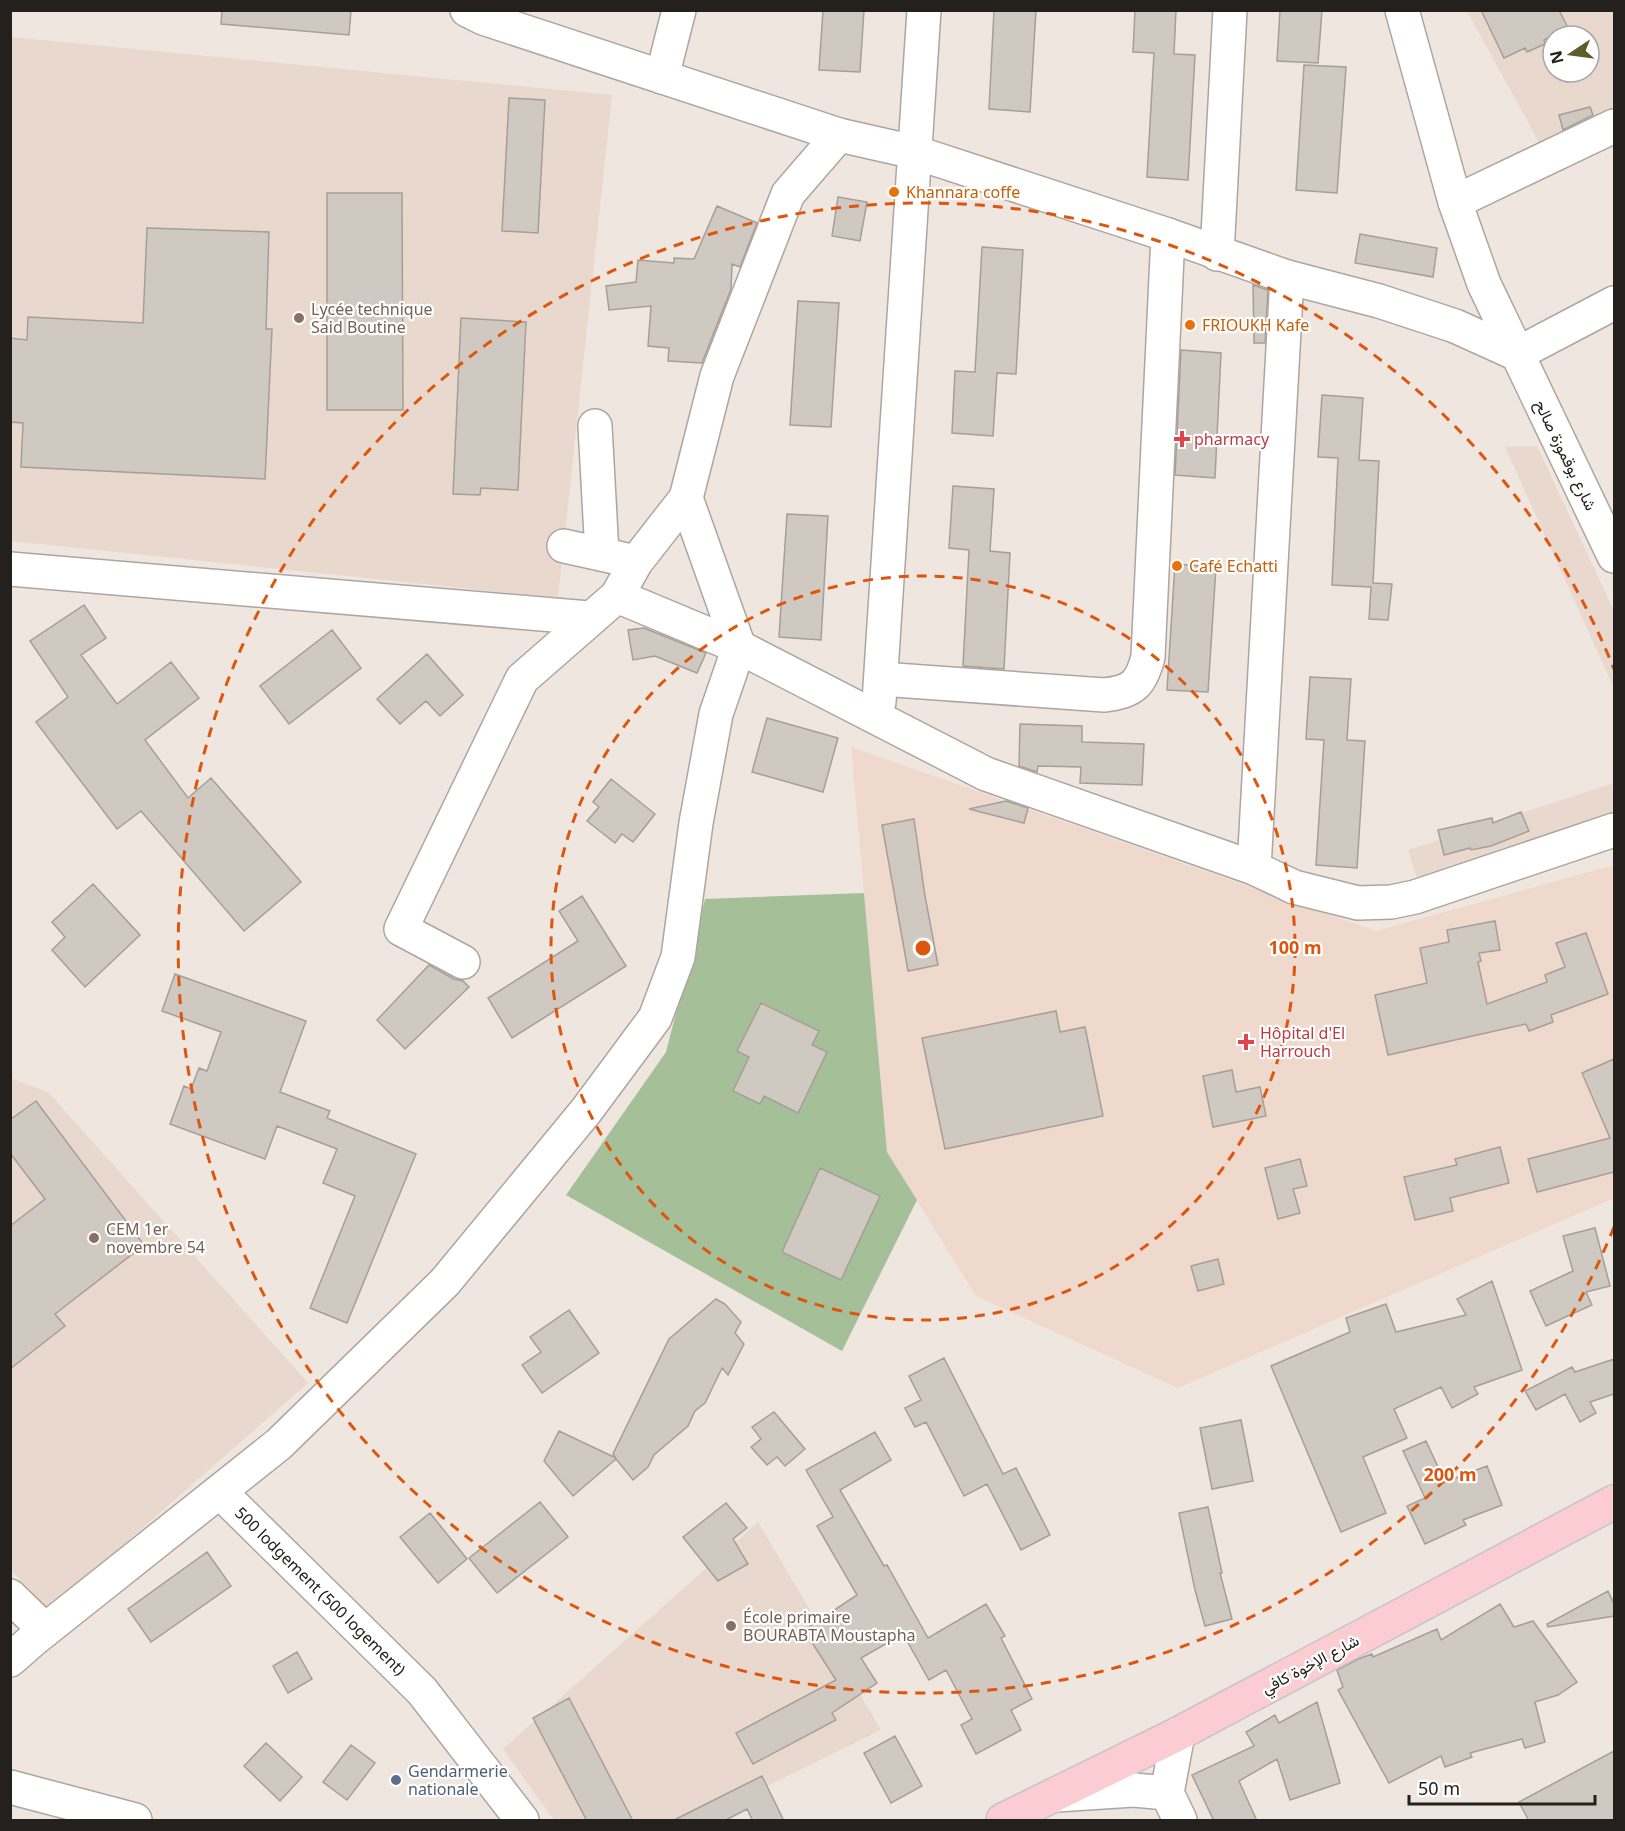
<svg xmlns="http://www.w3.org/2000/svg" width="1625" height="1831" font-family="'Noto Sans',Vazirmatn,sans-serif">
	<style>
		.built { fill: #e9d8ce; fill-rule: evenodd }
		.medical { fill: #efd9cd }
		.green { fill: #a5bf99 }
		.building { fill: #d0c9c2; stroke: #a59f98; stroke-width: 1.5 }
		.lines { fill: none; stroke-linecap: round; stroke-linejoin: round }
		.minor-casing { stroke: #aea5a0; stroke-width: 36 }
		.major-casing { stroke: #c6c5c4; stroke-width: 36 }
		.minor { stroke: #fff; stroke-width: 33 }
		.major { stroke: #fbccd1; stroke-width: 33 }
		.ring { fill: none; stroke: #de560d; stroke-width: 3; stroke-dasharray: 10 8 }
		.food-dot { fill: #e8710a; stroke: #fff; stroke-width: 2 }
		.education-dot { fill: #8d6e63; stroke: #fff; stroke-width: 2 }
		.health-dot { fill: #e0444e; stroke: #fff; stroke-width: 2 }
		.service-dot { fill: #5c6f8a; stroke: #fff; stroke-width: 2 }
		.labels { text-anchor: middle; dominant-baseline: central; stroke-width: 4.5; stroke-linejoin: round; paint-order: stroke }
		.food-label { font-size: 16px; fill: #c56008; stroke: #fff; text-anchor: start }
		.education-label { font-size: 16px; fill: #785e54; stroke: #fff; text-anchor: start }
		.health-label { font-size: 16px; fill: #be3a42; stroke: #fff; text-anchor: start }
		.street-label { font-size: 16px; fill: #24201e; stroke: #fff }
		.service-label { font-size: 16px; fill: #4e5e75; stroke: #fff; text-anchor: start }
		.centre { fill: #de560d; stroke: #fff; stroke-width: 3 }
		.ring-label { font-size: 18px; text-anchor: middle; font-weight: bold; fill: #de560d; stroke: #fff; stroke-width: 4.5; stroke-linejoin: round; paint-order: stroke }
	</style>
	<rect width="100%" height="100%" fill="#efe6e0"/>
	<path class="built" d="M1467,11H1614V123L1546,155ZM1553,36H1589V72H1553Z
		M10,37L612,95L558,598L11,541Z
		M1537,446L1614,611V688L1505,447Z
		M1614,783V818L1419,884L1408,850Z
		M10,1078L48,1092L308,1383L49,1610L11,1570Z
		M758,1522L881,1730L698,1820H554L503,1749Z"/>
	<path class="medical" d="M851,747L1376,931L1614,865V1198L1178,1388L976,1296L887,1152Z"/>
	<path class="green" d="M864,893L887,1152L917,1200L842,1351L566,1195L666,1052L705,899Z"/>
	<path class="building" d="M222,10H351L349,35L221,24Z
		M823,10H864L860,72L819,70Z
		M994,10H1036L1030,112L989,109Z
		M1135,10H1176L1174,54L1195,55L1188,180L1147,177L1154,53L1133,52Z
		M1280,10H1322L1318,63L1277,61Z
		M1481,10H1559L1568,28L1544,40L1545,44L1527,52L1525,48L1504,58Z
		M1304,65L1346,67L1337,193L1296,190Z
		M509,98L545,100L538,233L502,231Z
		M1590,107L1593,115L1563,130L1559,115Z
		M327,193H402L403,410H327Z
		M838,197L867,202L860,241L832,236Z
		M717,206L757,223L740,267L732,264L731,289L702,363L668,361L669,348L648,346L651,306L609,310L606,286L636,282L638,260L674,263V258L694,259Z
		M147,228L269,232L266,329H272L265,479L21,467L23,423L10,422V338L27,340L28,317L143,323Z
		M1360,234L1437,248L1433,277L1355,263Z
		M982,247L1023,250L1016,374L997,373L993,436L952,433L955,371L975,372Z
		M1253,285L1268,290L1265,343H1254Z
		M798,301L839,303L831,427L790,425Z
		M461,318L526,322L518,490L481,488L480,495L453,494Z
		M1181,350L1221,353L1215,478L1175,475Z
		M1322,395L1363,398L1359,460L1379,461L1373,583L1392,584L1388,620L1369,619L1371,587L1332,585L1338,458L1318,457Z
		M953,486L994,489L990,551L1010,553L1004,669L963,666L969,550L949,548Z
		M787,514L828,516L821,640L779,637Z
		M1175,564L1216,567L1208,692L1167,690Z
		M84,605L106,638L81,655L117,704L171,662L199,698L145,740L188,798L211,778L301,882L244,931L141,811L117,829L36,722L68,697L30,641Z
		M644,628L706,653L697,673L655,656L633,660L628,630Z
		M332,630L361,668L289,724L260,686Z
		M427,654L463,695L440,716L426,701L400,724L377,699Z
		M1310,677L1351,679L1347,740L1365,741L1357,868L1316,865L1324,740L1306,739Z
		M767,718L838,738L823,792L752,772Z
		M1020,724L1082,726V742L1144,744L1142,785L1080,783L1081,767L1038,766L1037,772L1019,766Z
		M611,779L655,814L633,842L622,834L615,843L587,821L599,807L593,802Z
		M1006,801L1028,808L1024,823L969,809Z
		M1521,812L1529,831L1491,846L1471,850L1470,848L1444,855L1438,830L1492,818L1493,823Z
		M914,819L925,896L938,965L908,971L882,825Z
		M93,884L140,935L85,987L52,950L65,937L52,922Z
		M582,896L626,966L512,1038L488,998L578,941L559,911Z
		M1495,921L1500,950L1479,953L1481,961L1478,962L1487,1004L1547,982L1545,975L1565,967L1556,943L1586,933L1608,994L1551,1015L1553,1022L1529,1031L1526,1024L1388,1055L1375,995L1427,983L1420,948L1449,942L1447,930Z
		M429,965L454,979L463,981L469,987L405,1049L377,1020Z
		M175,974L306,1021L280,1092L330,1111L327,1118L416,1154L347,1323L310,1308L355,1196L323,1183L337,1149L277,1126L265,1159L170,1124L184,1086L191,1089L199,1068L207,1071L221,1032L162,1011Z
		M761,1003L819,1031L812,1045L827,1052L798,1113L764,1096L760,1104L733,1091L749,1057L737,1051Z
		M1056,1011L1060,1032L1085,1027L1103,1116L945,1149L922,1038Z
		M1614,1059V1172L1537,1192L1528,1159L1610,1138L1582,1073Z
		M1232,1070L1236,1092L1260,1087L1266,1116L1213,1127L1203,1076Z
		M36,1101L144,1245L55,1314L65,1326L10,1369V1226L45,1199L10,1153V1120Z
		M1500,1147L1509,1183L1450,1198L1453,1211L1415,1220L1404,1177L1457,1165L1455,1159Z
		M1300,1159L1307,1186L1293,1189L1300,1213L1278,1219L1265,1168Z
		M820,1168L880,1196L841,1280L782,1252Z
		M1595,1228L1610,1286L1586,1292L1592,1305L1546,1326L1530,1291L1573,1271L1563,1236Z
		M1218,1259L1224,1284L1198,1291L1191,1266Z
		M1492,1281L1522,1370L1474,1387L1478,1394L1452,1408L1441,1387L1394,1409L1407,1438L1363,1457L1386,1513L1341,1532L1271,1366L1350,1332L1346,1318L1386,1304L1396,1332L1466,1315L1457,1299Z
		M716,1299L725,1304L741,1322L735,1333L744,1344L728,1375L722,1368L705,1403L695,1411L688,1426L654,1455L648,1467L633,1480L616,1459L573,1496L544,1461L559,1431L616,1458L613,1454L669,1339Z
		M569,1310L599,1353L542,1393L522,1365L541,1352L530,1337Z
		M944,1358L1003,1474L1016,1468L1050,1535L1021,1550L987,1484L964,1496L926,1422L915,1427L905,1408L921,1400L909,1376Z
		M1614,1359V1394L1590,1402L1596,1413L1580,1422L1565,1394L1536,1410L1525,1391L1572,1367L1575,1372Z
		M774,1412L805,1449L785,1466L777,1457L767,1465L751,1447L761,1439L752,1427Z
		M1241,1420L1253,1481L1212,1489L1200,1428Z
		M875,1432L891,1460L840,1490L884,1566L887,1565L928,1638L986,1604L1005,1636L1001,1638L1032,1699L1011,1710L1021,1730L976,1754L961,1725L972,1719L946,1670L929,1680L903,1634L861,1658L877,1683L832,1713L836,1720L753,1764L736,1733L836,1680L804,1630L857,1595L817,1526L833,1517L806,1470Z
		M1426,1441L1445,1482L1487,1466L1502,1505L1463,1520L1466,1525L1425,1544L1407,1506L1425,1498L1403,1451Z
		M540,1502L568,1537L497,1593L469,1558Z
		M726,1503L747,1528L733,1539L748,1564L718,1581L683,1537Z
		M1208,1507L1222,1573H1220L1232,1619L1205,1626L1195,1590L1179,1513Z
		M430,1513L467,1559L438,1583L400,1537Z
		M207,1552L231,1586L151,1642L128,1609Z
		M1608,1591L1614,1604V1616L1548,1627L1547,1624Z
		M1500,1604L1514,1627L1533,1621L1577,1682L1558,1695L1535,1702L1545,1742L1525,1748L1522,1739L1470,1753L1472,1757L1445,1767L1441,1756L1389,1783L1338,1690L1343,1687L1337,1670L1358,1659L1372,1654L1373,1657L1437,1629L1441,1640Z
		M297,1652L312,1679L288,1693L273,1666Z
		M569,1698L633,1821H587L533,1718Z
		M1317,1702L1340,1783L1290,1800L1277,1759L1239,1781L1257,1821H1214L1192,1775L1254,1746L1246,1732L1275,1715L1279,1723Z
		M895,1736L922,1786L891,1803L864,1753Z
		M266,1743L302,1777L280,1801L244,1766Z
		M351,1745L375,1763L347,1800L323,1782Z
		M1614,1751V1821H1529L1519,1802Z
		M762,1776L784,1821H753L747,1809L724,1821H672Z"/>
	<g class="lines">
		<defs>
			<g id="minor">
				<path d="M467,10L483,18L839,135L914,152L1168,235L1287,277L1379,301L1455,326L1517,354"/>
				<path d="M1402,10L1455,202L1484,284L1614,556"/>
				<path d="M662,77L679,10"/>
				<path d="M1455,202L1614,126"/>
				<path d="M1217,254L1230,10"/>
				<path d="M1517,354L1614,303"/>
				<path d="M595,426L602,554"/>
				<path d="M564,546L623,559"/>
				<path d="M10,569L589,618"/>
				<path d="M617,596L739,647L986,774L1254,868L1294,887L1358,903L1391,902L1415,897L1614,830"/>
				<path d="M881,679L1104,695C1133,692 1141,684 1148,657L1168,235"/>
				<path d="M879,702L924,10"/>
				<path d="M1254,868L1287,277"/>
				<path d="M463,962L401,929L522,679L617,596L636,562L686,498L717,376L788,194L839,135"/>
				<path id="s1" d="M220,1492L422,1691L522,1820"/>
				<path d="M10,1596L45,1630"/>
				<path d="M10,1660L34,1639L279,1444L445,1282L586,1111L655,1018L678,957L696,823L716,714L739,647L686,498"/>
				<path d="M1178,1734L1167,1793L1180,1820"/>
				<path d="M10,1787L135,1820"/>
				<path d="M1056,1795L1134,1790L1167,1793"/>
			</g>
			<path id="major" d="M1003,1820L1178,1734L1614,1502"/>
		</defs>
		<use href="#minor" class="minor-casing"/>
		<use href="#major" class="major-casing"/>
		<use href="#minor" class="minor"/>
		<use href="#major" class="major"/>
	</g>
	<g class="ring">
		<circle cx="923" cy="948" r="372"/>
		<path d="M1614 1227A745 745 0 1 1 1614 669"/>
	</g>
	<g class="food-dot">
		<circle cx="894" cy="192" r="6"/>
		<circle cx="1190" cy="325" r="6"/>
		<circle cx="1177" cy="566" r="6"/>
	</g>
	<g class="education-dot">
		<circle cx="299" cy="318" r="6"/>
		<circle cx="94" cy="1238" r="6"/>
		<circle cx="731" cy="1626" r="6"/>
	</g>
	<g class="health-dot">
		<path d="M1179 430h6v6h6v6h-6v6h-6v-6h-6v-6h6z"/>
		<path d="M1243 1033h6v6h6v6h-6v6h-6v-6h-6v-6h6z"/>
	</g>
	<circle class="service-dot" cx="396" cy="1780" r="6"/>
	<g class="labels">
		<g class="food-label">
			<text x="906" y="192">Khannara coffe</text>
			<text x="1202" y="325">FRIOUKH Kafe</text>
			<text x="1189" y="566">Café Echatti</text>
		</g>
		<g class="education-label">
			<text x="311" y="309">Lycée technique<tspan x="311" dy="18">Said Boutine</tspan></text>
			<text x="106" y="1229">CEM 1er<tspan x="106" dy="18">novembre 54</tspan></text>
			<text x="743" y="1617">École primaire<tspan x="743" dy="18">BOURABTA Moustapha</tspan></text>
		</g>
		<g class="health-label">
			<text x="1194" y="439">pharmacy</text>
			<text x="1260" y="1033">Hôpital d'El<tspan x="1260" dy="18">Harrouch</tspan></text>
		</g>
		<g class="street-label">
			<text transform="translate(1566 455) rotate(64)">شارع بوقموزة صالح</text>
			<text stroke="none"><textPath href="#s1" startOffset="141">500 lodgement (500 logement)</textPath></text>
			<text transform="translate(1310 1664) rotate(-28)">شارع الإخوة كافي</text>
		</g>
		<g class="service-label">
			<text x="408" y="1771">Gendarmerie<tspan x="408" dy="18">nationale</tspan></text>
		</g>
	</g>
	<circle cx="923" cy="948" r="9" class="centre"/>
	<g class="ring-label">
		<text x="1295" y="954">100 m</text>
		<text x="1450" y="1481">200 m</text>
	</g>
	<rect width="1625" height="1831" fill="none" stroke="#24201e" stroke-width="24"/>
	<g transform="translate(1571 54) rotate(257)"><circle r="28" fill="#ffffff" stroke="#a7a6a5" stroke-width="1.5"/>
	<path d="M0-4.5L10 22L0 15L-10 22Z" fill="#5d5d2a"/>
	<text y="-9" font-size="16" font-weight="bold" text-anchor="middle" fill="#24201e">N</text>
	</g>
	<path d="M1409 1795v9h186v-9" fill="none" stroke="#24201e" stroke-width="3"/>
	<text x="1418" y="1795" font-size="18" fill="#24201e" stroke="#ffffff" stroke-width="4.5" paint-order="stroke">50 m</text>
</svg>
